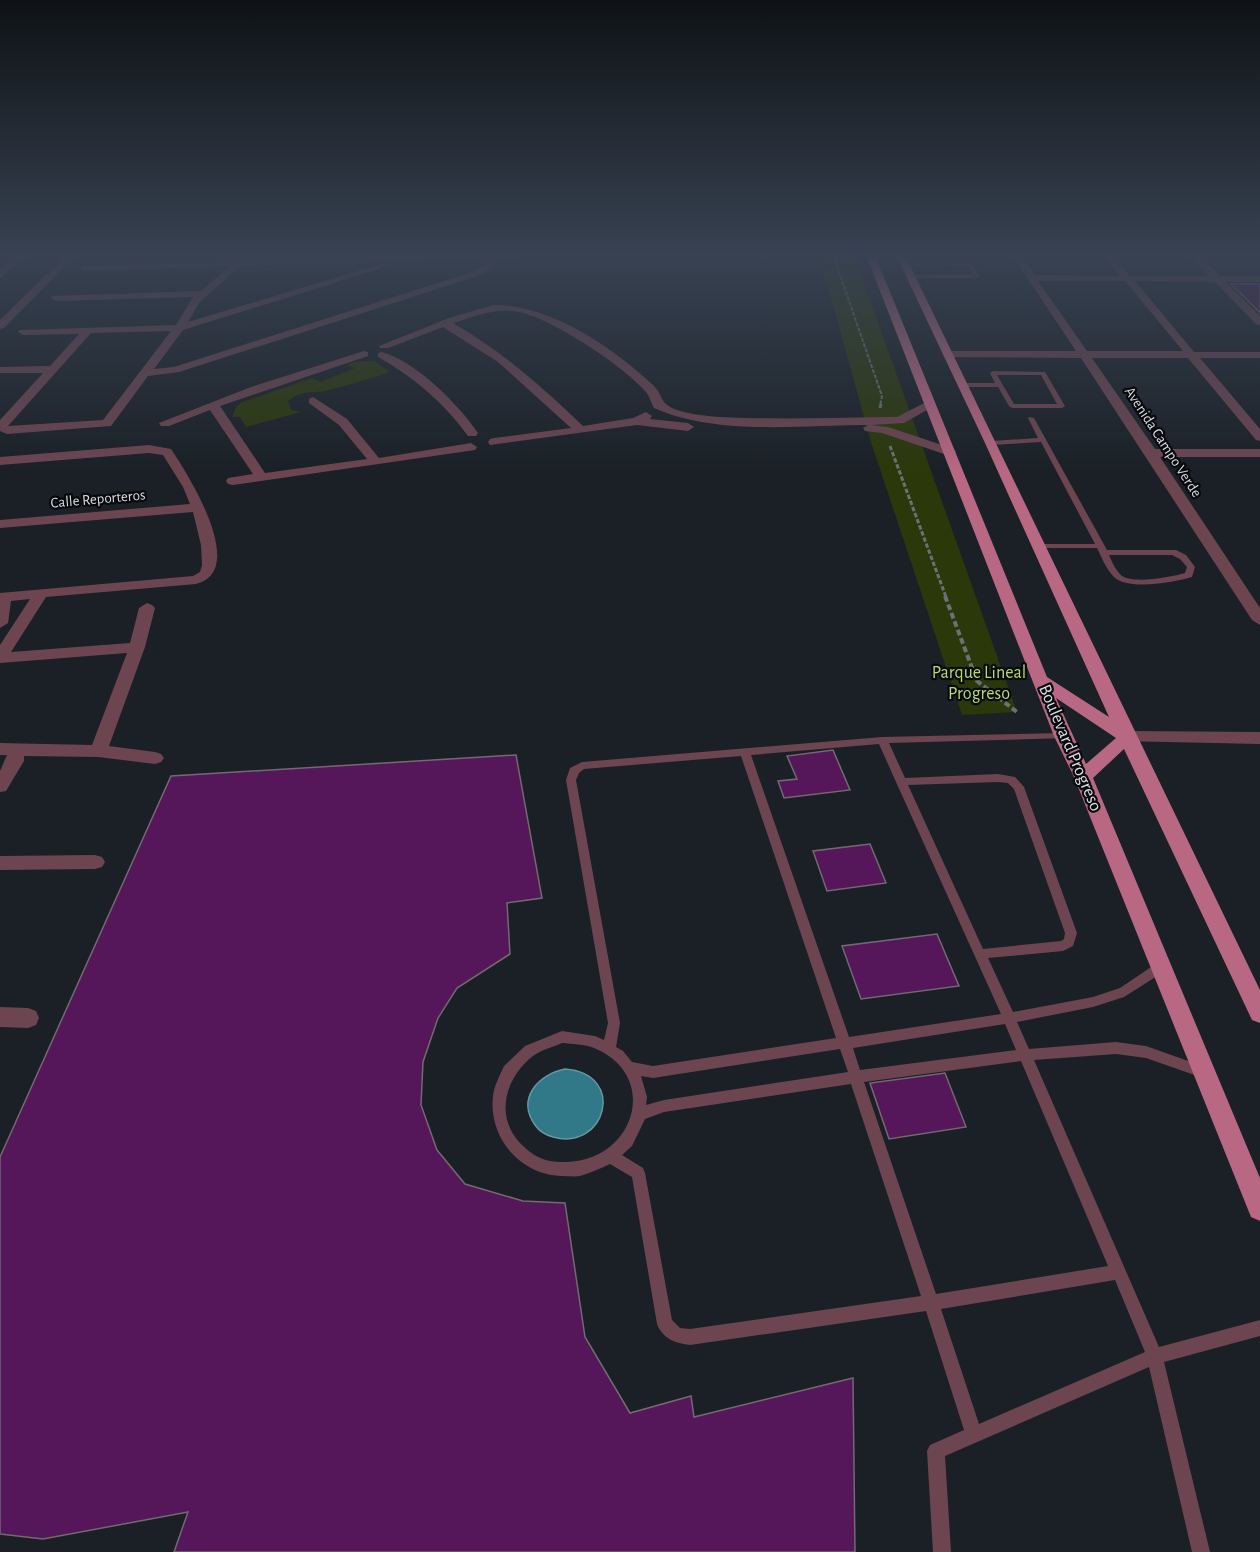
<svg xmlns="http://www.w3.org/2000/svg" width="1260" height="1552" font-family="'Alegreya Sans',sans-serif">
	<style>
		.green { fill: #2b3809 }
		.water { fill: #317989; stroke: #6497a4; stroke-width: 1.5 }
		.building { fill: #551759; stroke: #726a72; stroke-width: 1.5 }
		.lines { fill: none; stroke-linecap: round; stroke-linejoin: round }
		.path-far2 { stroke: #6b7075; stroke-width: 2; stroke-dasharray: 4 1.5; stroke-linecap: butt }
		.path-far1 { stroke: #6b7075; stroke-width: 3; stroke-dasharray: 4.5 2; stroke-linecap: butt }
		.path { stroke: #6b7075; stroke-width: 4; stroke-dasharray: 6 3; stroke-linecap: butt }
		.service { fill: #6c4550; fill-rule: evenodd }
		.minor { fill: #6c4550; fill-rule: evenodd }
		.primary { fill: #b86882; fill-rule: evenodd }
		.labels { text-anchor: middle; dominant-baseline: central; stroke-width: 4.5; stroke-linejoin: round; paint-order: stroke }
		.far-street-label { font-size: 15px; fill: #dadee2; stroke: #07090c }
		.park-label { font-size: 18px; fill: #b6dd64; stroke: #07090c }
		.street-label { font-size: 18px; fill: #dadee2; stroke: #07090c }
	</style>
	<rect width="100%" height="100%" fill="#1a2026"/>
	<path class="green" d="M819,255H854L1017,712L962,715L871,442Z
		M374,361L390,372C370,378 349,385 329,390C312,394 304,389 288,401L291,410L301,412L246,427L240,417H232L236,407L242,402L312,378L320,382L355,368L347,365L354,362Z"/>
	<path class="water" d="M565,1069C628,1074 605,1152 553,1137C546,1135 539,1131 535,1125C516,1098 539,1074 565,1069Z"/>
	<path class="building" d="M1231,284H1260V313Z
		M833,750L850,790L784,798L778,781L797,779L787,756Z
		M516,755L542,898L507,903L510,954L457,988L438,1018L423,1062L421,1105L437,1150L465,1184L523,1201L565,1203L585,1337L630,1413L691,1396L694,1417L853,1378L855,1552H174L188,1512L43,1539L0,1534V1157L171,776Z
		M870,844L886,883L827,891L813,851Z
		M937,934L959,986L861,999L842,946Z
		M945,1073L966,1127L889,1139L870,1083Z"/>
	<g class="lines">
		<path class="path-far2" d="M833,255L882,396L880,406"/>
		<path class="path-far1" d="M880,408L881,404
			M890,446L946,597"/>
		<path class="path" d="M945,596L977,681L1017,712"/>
		<path class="service" d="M904,262H970L980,276L977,278H910L908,277V275L973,274L968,266L902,265V263Z
			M993,371L1045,372L1065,406L1062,408H1012L1009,406L998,387H962L959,385L962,383H995L990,373ZM997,375H1041L1057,404H1014Z
			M1029,417L1034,418L1107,550H1176L1186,555L1195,567L1192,577C1174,582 1128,591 1114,577C1106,569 1102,558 1097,548H1036V544H1095L1041,442L991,445L987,443L991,441L1038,438L1028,418ZM1109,555H1172L1180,559L1187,567L1185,573C1171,577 1135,584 1122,576C1116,571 1112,562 1109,555Z
			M1063,733L1068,736L1067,738L889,743L905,778L998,774L1015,777L1024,787L1077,933L1073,946L1063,951L988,958L1013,1012L1093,997L1120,988L1157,963L1161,962L1165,963L1167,967L1165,971L1124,997L1093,1007L1017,1022L1029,1049L1116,1042L1146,1046L1208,1068L1210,1072L1208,1076L1203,1078L1146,1058L1116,1054L1034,1060L1159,1347L1260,1320V1336L1164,1362L1210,1552H1192L1149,1367L945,1456L951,1552H933L927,1451L930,1445L964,1430L926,1311L690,1345C675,1343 663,1339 657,1324L632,1177L610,1164C601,1168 590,1173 580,1176C575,1177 568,1176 562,1176C520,1175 488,1137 493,1096C494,1086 500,1075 504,1066L525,1046L562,1031L595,1036L604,1040L608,1023L566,780L570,768L582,762L882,737ZM879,744L896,782L1001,1014L849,1037L751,755ZM741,756L836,1038L653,1066L632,1062L623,1051L616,1047L620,1023L576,780L579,773L584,769ZM998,782L1008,783L1014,789L1065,933L1064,939L1061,941L983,949L908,785ZM1005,1024L1016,1050L860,1070L853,1048ZM562,1043C572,1044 585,1044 594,1048C662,1076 634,1163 564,1162C544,1162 534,1157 520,1143C494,1115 506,1077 533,1056C541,1050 553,1047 562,1043ZM840,1049L848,1072L664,1100L646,1105L647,1097L641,1076L653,1078ZM1021,1061L1108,1266L936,1294L864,1082ZM851,1084L921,1296L690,1329L680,1328L672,1320L645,1173L643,1168L622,1155L632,1146L645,1119L664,1112ZM1115,1280L1145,1352L979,1424L941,1309Z"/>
		<path class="minor" d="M17,255H27L0,278V270Z
			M66,255H76L4,328L0,329V320Z
			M240,255H248L245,260L437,255H518L513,258H496L491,269L481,275L179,372L148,376L111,426L7,434L0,431V420L43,373H0V367L50,366L79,334L23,335L18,332L19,330L176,325L193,297L56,301L51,298L52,296L201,291L230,266L85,271L80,268L82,266L235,261ZM486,259L484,265L475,271L174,367L154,369L183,330L392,265L384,263L188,322L199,303L240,266ZM171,331L103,420L8,426L91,333Z
			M1012,255H1020L1035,275L1120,276L1103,255H1113L1130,276H1209L1189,255H1199L1220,276H1260V282H1226L1260,316V325L1256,324L1215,282L1135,281L1194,352H1260V358H1200L1260,429V441L1256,440L1188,358H1092L1155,449H1260V457H1160L1260,608V625L1252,620L1081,358L947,357L942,354L947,351H1076ZM1038,281H1125L1183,351H1087Z
			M493,305C550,304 612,347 653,385C665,397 658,403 677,410C698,417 723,417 745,418C791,419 836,418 882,417H897L930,400L934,402V406L904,423L871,425L888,427L954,449L956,452L950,456L882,433L865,431L863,428L868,425C800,425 717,436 654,408C651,403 650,397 646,392C624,366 545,313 512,311C491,309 472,317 453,323C502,351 542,387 583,426L633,418L646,412L652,416L650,419L688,423L694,427L688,431L637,425L490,445L488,442L490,439L494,438L571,428L498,362L443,327L388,348H380L379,346L449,318Z
			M364,351L368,352V356L220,406L265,473L367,459L339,425L309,403V399L313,397L347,419L379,458L471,443L477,447L475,450L233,485L228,484L226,481L228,478L253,474L210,410L169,426H161L159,423L251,387Z
			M382,352C417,362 458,404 478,433L476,436H468C444,403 414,377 378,357V353Z
			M149,445L171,449C188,474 249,571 196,584L46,597L11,652L130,643L139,608L147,603L152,605L155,608L145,647L109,746L155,752L161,754L164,758L161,762L155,764L98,757L24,756V761L6,791L0,792V771L7,755H0V743L92,745L127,653L0,663V645L30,599L11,601L8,623L0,628V593L193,576L200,572L202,565L201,545L193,512L0,528V520L190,504L183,487L163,455L149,453L0,465V457Z
			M1127,731L1260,732V744L1121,741L1118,737L1121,733Z
			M95,855L102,857L105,862L102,867L95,869L0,870V856Z
			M0,1007L28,1008L36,1011L39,1018L36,1025L28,1028L0,1027Z"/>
		<path class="primary" d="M866,255H875L1047,677L1109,717L985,443L896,255H905L1260,990V1023L1252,1020L1124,749L1093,778L1260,1178V1221L1251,1217L1074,777L1054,736ZM1056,698L1116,738L1086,764Z"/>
	</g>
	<linearGradient id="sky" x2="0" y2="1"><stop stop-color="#0e1215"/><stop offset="0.54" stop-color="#384252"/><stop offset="1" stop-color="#384252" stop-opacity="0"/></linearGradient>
	<rect width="1260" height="472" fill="url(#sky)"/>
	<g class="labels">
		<g class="far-street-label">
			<text transform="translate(1163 442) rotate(57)">Avenida Campo Verde</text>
			<text transform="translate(98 499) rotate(-5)">Calle Reporteros</text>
		</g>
		<g class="park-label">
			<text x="979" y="673">Parque Lineal<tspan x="979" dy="21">Progreso</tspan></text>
		</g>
		<g class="street-label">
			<text transform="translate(1070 748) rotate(67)">Boulevard Progreso</text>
		</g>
	</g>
</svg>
